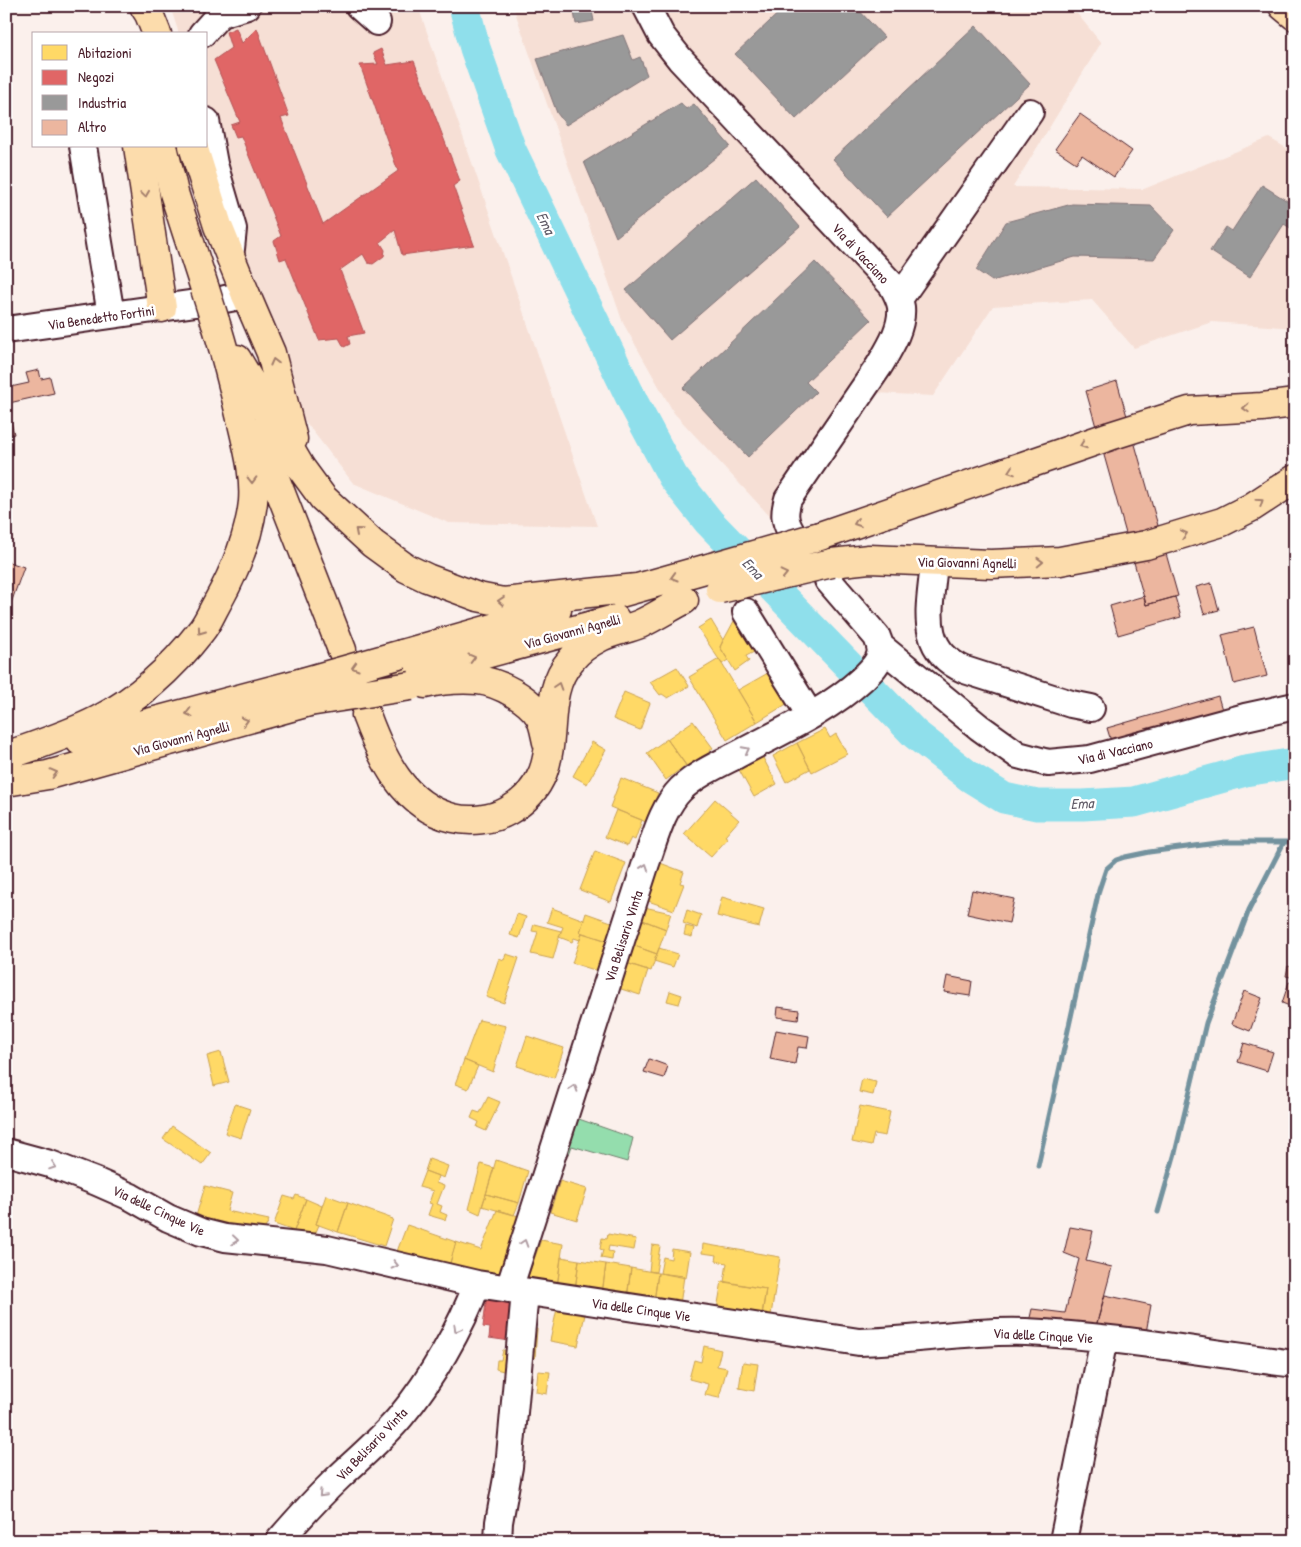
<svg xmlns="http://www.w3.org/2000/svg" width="1301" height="1547" font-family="'Patrick Hand',sans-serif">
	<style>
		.built { fill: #f6dfd5 }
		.green { fill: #94ddad; stroke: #6f7e6c }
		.homes { fill: #ffd966; stroke: #c9a154 }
		.shops { fill: #e06666; stroke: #b35154 }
		.industry { fill: #999; stroke: #817478 }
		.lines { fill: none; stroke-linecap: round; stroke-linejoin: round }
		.stream { stroke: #73929e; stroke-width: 5 }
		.river { stroke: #8fdfeb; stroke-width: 31 }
		.building { fill: #ecb69f; stroke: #4a1f2b }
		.minor-casing { stroke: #4a1f2b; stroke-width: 30 }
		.major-casing { stroke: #4a1f2b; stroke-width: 31 }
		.highway-casing { stroke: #4a1f2b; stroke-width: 31 }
		.minor { stroke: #fff; stroke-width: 26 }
		.major { stroke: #fcdcac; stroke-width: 28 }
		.highway { stroke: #fcdcac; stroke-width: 28 }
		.highway-bridge-casing { stroke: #4a1f2b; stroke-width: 31; stroke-linecap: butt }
		.highway-bridge { stroke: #fcdcac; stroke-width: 28 }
		.oneway { stroke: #a37e6c }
		.oneway2 { stroke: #ae9aa0 }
		.labels { text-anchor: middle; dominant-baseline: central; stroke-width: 5; stroke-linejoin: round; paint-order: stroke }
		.street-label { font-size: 14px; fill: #4a1f2b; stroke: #fff }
		.water-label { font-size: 15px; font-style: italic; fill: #5f5965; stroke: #fff }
	</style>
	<rect width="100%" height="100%" fill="#fbf0ec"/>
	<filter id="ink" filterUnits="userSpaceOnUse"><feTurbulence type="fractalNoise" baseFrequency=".02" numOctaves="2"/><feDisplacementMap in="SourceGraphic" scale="10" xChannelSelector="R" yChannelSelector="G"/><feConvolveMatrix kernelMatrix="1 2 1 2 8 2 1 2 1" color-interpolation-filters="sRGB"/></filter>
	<g filter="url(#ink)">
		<path class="built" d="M170,6H418L597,526L449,523L353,483L298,412L282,416L206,123V34H179Z
			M513,6H1071L1101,43L1013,187L1144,189L1269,138L1295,153V328L1212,322L1134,348L1092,300L993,306L933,396L876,393L777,524L674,413L623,323Z"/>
		<path class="green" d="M576,1118L633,1138L627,1162L572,1146L569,1154L563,1152Z"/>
		<path class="homes" d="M711,620L723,640L720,647L728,660L722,664L698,628Z
			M734,621L754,652L746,656L749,661L735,671L720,647Z
			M719,659L757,722L727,740L689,677Z
			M677,667L689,686L668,698L662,694L660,695L650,682Z
			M775,669L793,700L757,722L738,690Z
			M624,692L650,703L640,730L613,719Z
			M693,721L713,748L709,751L711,755L689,770L667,739Z
			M825,729L830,738L836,734L847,754L812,772L797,743Z
			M667,739L686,765L666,780L647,753Z
			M592,742L606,750L587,784L573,776Z
			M797,743L810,769L786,782L773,756Z
			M762,756L777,784L754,797L738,768Z
			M621,778L658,793L646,822L610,807Z
			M715,799L739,820L725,836L728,838L711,857L684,834Z
			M616,810L642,820L635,840L631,838L627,846L605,837Z
			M595,851L626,863L611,902L580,890Z
			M655,861L684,872L680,883L684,884L674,910L648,901L652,890L645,887Z
			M722,897L764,909L759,927L717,916Z
			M644,907L671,913L666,929L640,919Z
			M552,908L584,920L580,932L582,933L580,940L574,938L572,942L559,937L563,927L547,922Z
			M687,910L701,915L697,928L683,923Z
			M586,913L617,924L611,942L580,932Z
			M517,914L526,917L519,938L510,935Z
			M640,919L666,929L657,954L632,945Z
			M534,924L561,931L553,959L531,954L538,932L532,931Z
			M686,926L694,928L692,937L684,935Z
			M582,933L611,942L601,972L572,963Z
			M632,945L657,954L651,971L626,963Z
			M659,948L678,954L673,967L654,961Z
			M506,954L519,958L504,1003L486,997L499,958L504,960Z
			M626,963L648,970L640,995L618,988Z
			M670,991L682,995L679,1004L667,1001Z
			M479,1020L506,1026L493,1072L464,1060Z
			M527,1036L564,1048L554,1078L517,1066Z
			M221,1052L229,1082L214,1086L207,1056Z
			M464,1060L478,1066L468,1089L455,1084Z
			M862,1079L876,1082L873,1095L859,1092Z
			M488,1097L500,1102L486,1131L477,1127L479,1122L471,1118L474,1111L480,1113Z
			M235,1104L250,1109L241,1138L225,1133Z
			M860,1106L890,1112L885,1136L874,1134L871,1146L852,1142Z
			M172,1126L211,1153L202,1165L163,1139Z
			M429,1159L448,1166L444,1178L425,1171Z
			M496,1160L528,1171L519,1203L486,1194Z
			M481,1164L494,1168L480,1214L469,1209Z
			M425,1171L438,1176L436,1183L444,1186L437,1204L442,1206L440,1212L447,1215L445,1220L428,1215L432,1204L429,1203L433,1191L419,1187Z
			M560,1181L587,1189L577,1220L550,1212Z
			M205,1186L232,1193L227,1211L269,1220L261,1237L194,1223Z
			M486,1194L519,1203L514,1215L482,1206Z
			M296,1195L306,1199L294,1231L274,1224L284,1196L294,1199Z
			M326,1195L348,1203L338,1232L316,1224Z
			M306,1199L322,1206L316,1224L319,1225L313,1239L294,1231Z
			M348,1203L393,1219L384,1246L338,1232Z
			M497,1210L526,1218L504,1273L484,1282L448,1270L456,1242L481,1250Z
			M407,1225L456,1242L448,1270L396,1254Z
			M608,1234L636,1239L634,1250L609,1246L608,1251L613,1252L612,1260L601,1258L603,1250L600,1249L602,1238L607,1239Z
			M541,1240L563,1244L557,1287L526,1282Z
			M703,1244L780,1257L771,1315L762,1313L766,1289L724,1282L727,1263L716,1261L717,1255L702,1253Z
			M652,1245L660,1246L656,1272L649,1271Z
			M672,1249L690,1252L686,1278L660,1273L663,1257L671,1259Z
			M561,1257L579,1260L575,1290L557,1287Z
			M579,1260L606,1264L602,1294L575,1290Z
			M606,1264L631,1268L627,1298L602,1294Z
			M631,1268L658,1273L654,1302L627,1298Z
			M658,1273L684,1276L680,1305L654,1302Z
			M722,1281L766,1289L762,1317L717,1309Z
			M558,1304L586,1310L578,1346L550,1341Z
			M525,1328L537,1329L535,1358H524Z
			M704,1346L721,1350L717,1366L727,1368L719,1398L705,1395L708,1384L689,1379L694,1360L701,1362Z
			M503,1350L515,1351L514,1374L496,1369L497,1360H501Z
			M743,1362L758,1364L754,1391L739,1388Z
			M538,1371L550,1372L547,1394L536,1392Z"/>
		<path class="shops" d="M236,28L242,43L257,28L289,116L281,118L323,224L398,171L360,65L378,64L373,53L381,49L387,65L414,61L460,181L453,186L474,245L402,255L395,230L380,242L385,250L384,256L373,264L368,263L363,254L340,270L364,333L348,336L350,344L344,347L339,338L319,340L286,258L280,260L274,241L281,236L241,136L236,137L231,125L240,122L214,60L231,48L226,32Z
			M487,1294L519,1298L517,1342L489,1338L490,1328L483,1327Z"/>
		<path class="industry" d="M533,6H562L534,12Z
			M573,6H591L594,21L576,24Z
			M786,6H855L884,37L796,119L735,54Z
			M976,26L1030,84L887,217L833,159Z
			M623,35L633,60L640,57L647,75L566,125L557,113L537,59Z
			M681,103L686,109L694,104L730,146L616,237L584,162Z
			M756,177L800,227L670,340L626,290Z
			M1262,185L1295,206V231L1284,224L1250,277L1210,251L1226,227L1232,231Z
			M1072,204L1151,206L1174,230L1154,259L1075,257L992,281L976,270L1006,222Z
			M815,262L871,320L806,382L816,392L748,457L683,388Z"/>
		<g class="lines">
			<path class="stream" d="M1038,1166L1099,890L1106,869L1116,860L1125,857L1149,852L1225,842H1295
				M1158,1212L1175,1153L1206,1023L1249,910L1284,842"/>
			<path class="river" d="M464,6L475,48L511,150L634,404L673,477L709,522L915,734L970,777L1004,798L1037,805H1083L1134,802L1245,771L1295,763"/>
		</g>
		<path class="building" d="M1080,114L1132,151L1114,177L1082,155L1076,163L1055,149Z
			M39,370L41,379L50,377L54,393L9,403L6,388L29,383L26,373Z
			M1117,381L1178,596L1146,605L1086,391Z
			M6,401L14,434L6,437Z
			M6,561L24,567L10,606L6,605Z
			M1211,583L1219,610L1204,614L1196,587Z
			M1144,596L1146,605L1175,597L1181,617L1118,635L1110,606Z
			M1254,627L1267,676L1234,684L1222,635Z
			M1218,696L1222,710L1111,741L1107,728Z
			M972,890L1014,899L1009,923L967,914Z
			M1288,966L1295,968V978L1286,976Z
			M947,976L972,981L970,996L944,992Z
			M1289,982L1295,984V1008L1282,1003Z
			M1244,991L1262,998L1250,1031L1232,1024Z
			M778,1007L799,1010L798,1020L777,1017Z
			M776,1030L809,1036L807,1048L798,1047L795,1064L770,1059Z
			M1244,1043L1273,1052L1267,1071L1238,1062Z
			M649,1059L668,1066L664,1078L644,1072Z
			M1070,1227L1093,1231L1086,1261L1112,1267L1095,1330L1029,1322L1032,1309L1065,1313L1079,1259L1064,1253Z
			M1105,1295L1151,1305L1145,1338L1095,1330Z"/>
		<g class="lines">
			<defs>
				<path id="minor" d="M359,6L377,22
					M646,6L661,35L680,59L892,285C896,292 900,300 901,307C903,328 889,349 879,366L788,499C784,513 784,520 791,532
					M202,34L220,14L247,6
					M206,121L214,164L233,229L231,249
					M83,146L111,315
					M225,299L246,295
					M899,299L1030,112
					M6,330L196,303
					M934,562C931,605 916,649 965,670L1071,704L1091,708
					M746,612L810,715
					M880,646L979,727L1018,755L1048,763L1090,759L1245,717L1295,706
					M6,1152L50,1164L97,1182L131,1197L168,1218L201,1232L225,1238L327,1249L477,1284L859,1342C915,1341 970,1330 1026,1332C1116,1336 1206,1353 1295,1364
					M509,1289L646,863C655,838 662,808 681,789C696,775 715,766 733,757C777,733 825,713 862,679C869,672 878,665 880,655C882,648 879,643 877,637L828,580
					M279,1541C298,1519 318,1497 339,1477C360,1457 383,1438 401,1416C431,1380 461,1328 477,1284
					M498,1541L499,1522L509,1467L525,1292
					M1063,1541L1104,1339"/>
				<path id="major" d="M144,6L149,14L157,34
					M138,146L162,308
					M193,146L218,226L246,295"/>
				<path id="highway" d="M1283,6L1295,16
					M163,146L174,193L205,289
					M246,295L271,353L293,439
					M237,359L301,468L323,498L373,544L406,568L427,578L478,597L503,602L637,588
					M257,432L342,650
					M820,536L1110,436L1189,411L1262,407L1295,403
					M832,563L869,559L991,564L1060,561L1146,545L1222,522L1252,507L1295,479
					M620,593L712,567
					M402,654L557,610
					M408,675L615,619
					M425,684C441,680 462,679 478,680C498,682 530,699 540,717C544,725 545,734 547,742
					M366,715C382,758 403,806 453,818C470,822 492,820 508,811C575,773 532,704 571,660C578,651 591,642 601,637C613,631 628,629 640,624C655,617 669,608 684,600
					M80,741L303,682
					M6,756C37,745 69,735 98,720C138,699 173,667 201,631C207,624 211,614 216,605C234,573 249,539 253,502C255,475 248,449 242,423C234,389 226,355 215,321
					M6,782L48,775L309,702"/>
			</defs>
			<use href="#minor" class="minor-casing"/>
			<use href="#major" class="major-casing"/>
			<use href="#highway" class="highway-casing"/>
			<use href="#minor" class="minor"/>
			<use href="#major" class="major"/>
			<use href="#highway" class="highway"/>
			<defs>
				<path id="highway-bridge" d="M205,289L215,321
					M712,567L820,536
					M720,589L832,563
					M303,682L402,654
					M309,702L411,686"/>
			</defs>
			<use href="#highway-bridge" class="highway-bridge-casing"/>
			<use href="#highway-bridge" class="highway-bridge"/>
		</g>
		<defs><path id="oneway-chevron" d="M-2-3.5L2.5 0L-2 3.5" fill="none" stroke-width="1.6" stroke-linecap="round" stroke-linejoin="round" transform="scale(1.25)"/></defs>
		<g class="oneway">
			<use href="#oneway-chevron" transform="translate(145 194) rotate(82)"/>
			<use href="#oneway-chevron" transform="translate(274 362) rotate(-104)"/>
			<use href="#oneway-chevron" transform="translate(1246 408) rotate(177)"/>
			<use href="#oneway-chevron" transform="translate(1083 445) rotate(160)"/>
			<use href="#oneway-chevron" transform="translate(1011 471) rotate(161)"/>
			<use href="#oneway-chevron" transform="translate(252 480) rotate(89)"/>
			<use href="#oneway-chevron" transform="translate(1260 502) rotate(-34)"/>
			<use href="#oneway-chevron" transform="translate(857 523) rotate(161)"/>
			<use href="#oneway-chevron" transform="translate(358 531) rotate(-139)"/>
			<use href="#oneway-chevron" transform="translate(1184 534) rotate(-17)"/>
			<use href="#oneway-chevron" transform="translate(1040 562) rotate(-2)"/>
			<use href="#oneway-chevron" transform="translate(784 574) rotate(-13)"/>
			<use href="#oneway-chevron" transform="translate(674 577) rotate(164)"/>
			<use href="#oneway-chevron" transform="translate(501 601) rotate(-175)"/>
			<use href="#oneway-chevron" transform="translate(201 631) rotate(126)"/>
			<use href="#oneway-chevron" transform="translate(472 658) rotate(-15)"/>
			<use href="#oneway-chevron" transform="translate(355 667) rotate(164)"/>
			<use href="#oneway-chevron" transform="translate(558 686) rotate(-72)"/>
			<use href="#oneway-chevron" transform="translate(189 713) rotate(166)"/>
			<use href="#oneway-chevron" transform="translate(245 721) rotate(-16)"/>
			<use href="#oneway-chevron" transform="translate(54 773) rotate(-14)"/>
		</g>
		<g class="oneway2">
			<use href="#oneway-chevron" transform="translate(746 750) rotate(-28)"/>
			<use href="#oneway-chevron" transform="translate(645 867) rotate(-71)"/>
			<use href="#oneway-chevron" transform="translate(574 1088) rotate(-72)"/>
			<use href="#oneway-chevron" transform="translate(53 1166) rotate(19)"/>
			<use href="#oneway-chevron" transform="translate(235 1240) rotate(6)"/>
			<use href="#oneway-chevron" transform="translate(524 1243) rotate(-72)"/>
			<use href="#oneway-chevron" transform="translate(395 1265) rotate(13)"/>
			<use href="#oneway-chevron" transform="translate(457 1329) rotate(119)"/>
			<use href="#oneway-chevron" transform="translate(322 1494) rotate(134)"/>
		</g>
	</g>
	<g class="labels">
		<g class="street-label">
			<text transform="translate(861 253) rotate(47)">Via di Vacciano</text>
			<text transform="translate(101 317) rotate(-8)">Via Benedetto Fortini</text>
			<text transform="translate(967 562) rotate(1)">Via Giovanni Agnelli</text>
			<text transform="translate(572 631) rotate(-15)">Via Giovanni Agnelli</text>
			<text transform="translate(181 738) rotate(-15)">Via Giovanni Agnelli</text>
			<text transform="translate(1115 751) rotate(-13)">Via di Vacciano</text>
			<text transform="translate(623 936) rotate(-72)">Via Belisario Vinta</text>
			<text transform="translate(159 1210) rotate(25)">Via delle Cinque Vie</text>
			<text transform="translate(641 1309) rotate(8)">Via delle Cinque Vie</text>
			<text transform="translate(1043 1335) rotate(3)">Via delle Cinque Vie</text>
			<text transform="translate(371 1444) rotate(-46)">Via Belisario Vinta</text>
		</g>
		<g class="water-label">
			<text transform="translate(546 223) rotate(64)">Ema</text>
			<text transform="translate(753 568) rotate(46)">Ema</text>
			<text transform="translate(1082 803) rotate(-2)">Ema</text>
		</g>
	</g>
	<rect width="1301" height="1547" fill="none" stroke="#fff" stroke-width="25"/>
	<rect x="12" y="12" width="1276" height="1522" fill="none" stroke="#4a1f2b" stroke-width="2" filter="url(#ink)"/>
	<rect x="32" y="32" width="175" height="115" fill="#ffffff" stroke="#b7a5aa"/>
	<rect x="42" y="45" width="25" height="15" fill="#ffd966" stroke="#b7a5aa"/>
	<text x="78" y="58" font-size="15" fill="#4a1f2b">Abitazioni</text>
	<rect x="42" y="70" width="25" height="15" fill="#e06666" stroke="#b7a5aa"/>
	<text x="78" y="82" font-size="15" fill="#4a1f2b">Negozi</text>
	<rect x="42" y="95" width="25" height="15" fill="#999999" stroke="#b7a5aa"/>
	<text x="78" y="108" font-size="15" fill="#4a1f2b">Industria</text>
	<rect x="42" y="120" width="25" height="15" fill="#ecb69f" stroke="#b7a5aa"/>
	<text x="78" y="132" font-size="15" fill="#4a1f2b">Altro</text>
</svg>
